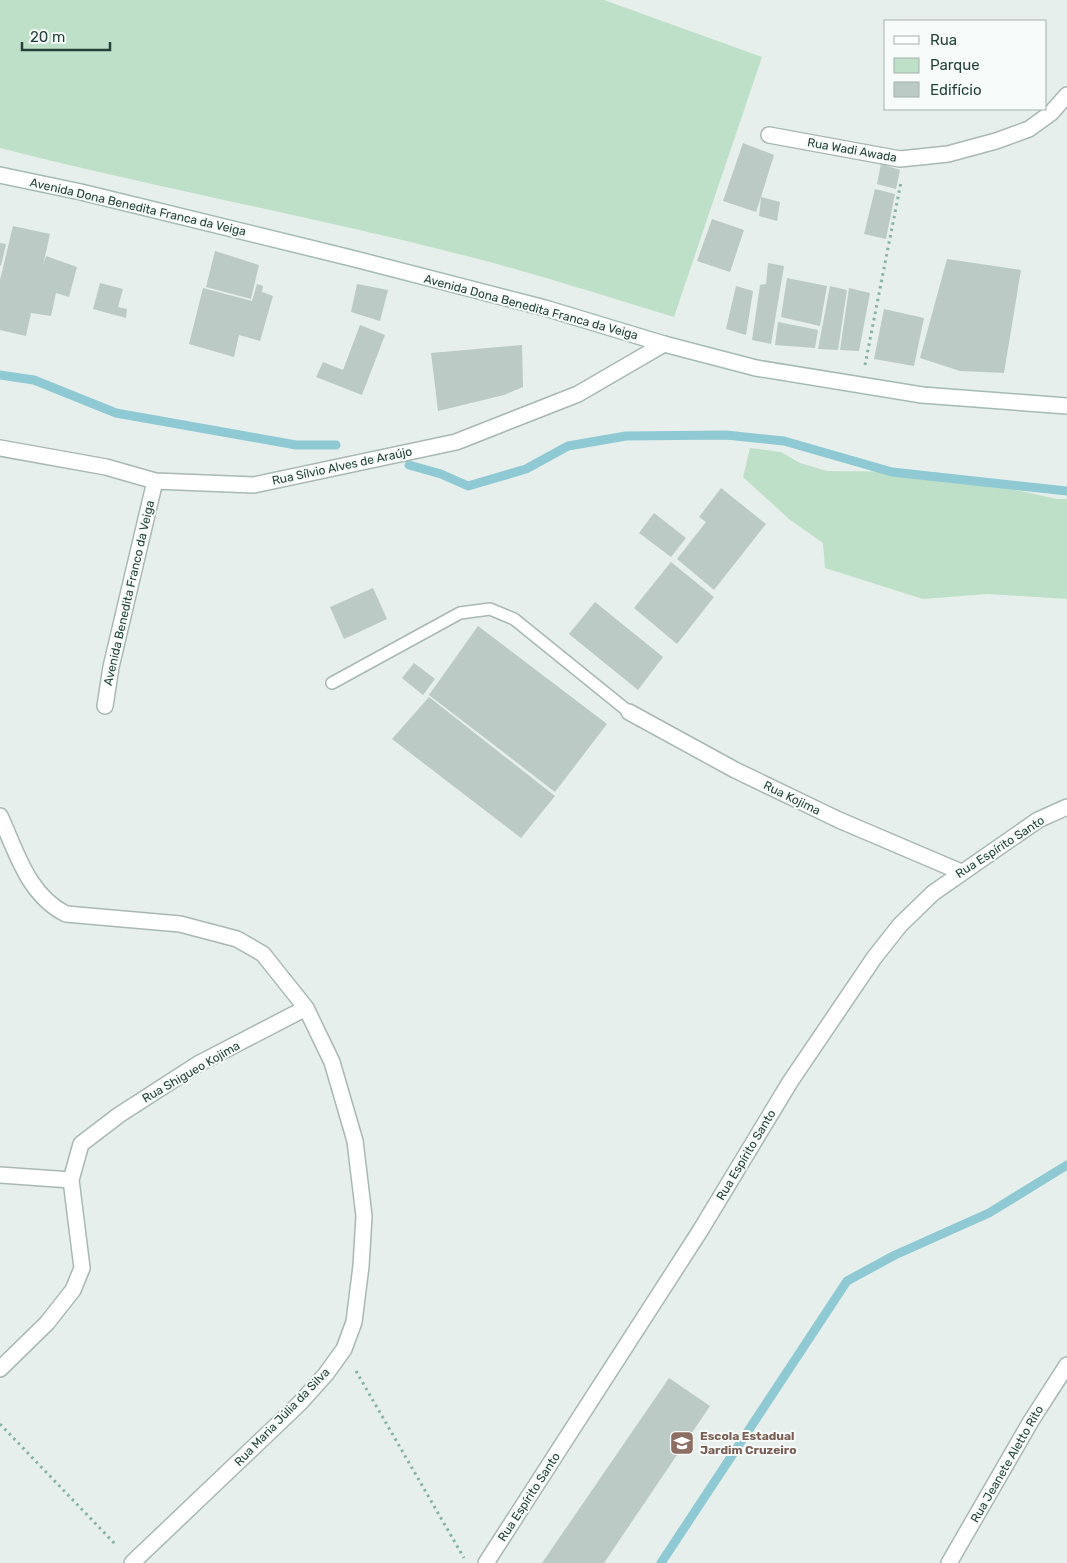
<svg xmlns="http://www.w3.org/2000/svg" width="1067" height="1563" font-family="Rubik,sans-serif">
	<style>
		.green { fill: #bfe0c8 }
		.lines { fill: none; stroke-linecap: round; stroke-linejoin: round }
		.stream { stroke: #8ec9d4; stroke-width: 9 }
		.building { fill: #bbcac4 }
		.service-casing { stroke: #a8b8b2; stroke-width: 14 }
		.minor-casing { stroke: #a8b8b2; stroke-width: 18 }
		.secondary-casing { stroke: #a4bbb3; stroke-width: 18 }
		.path { stroke: #86b3a5; stroke-width: 3; stroke-dasharray: 2.5 4; stroke-linecap: butt }
		.service { stroke: #fff; stroke-width: 11 }
		.minor { stroke: #fff; stroke-width: 15 }
		.secondary { stroke: #fff; stroke-width: 15 }
		.labels { text-anchor: middle; dominant-baseline: central; stroke-width: 4; stroke-linejoin: round; paint-order: stroke }
		.street-label { font-size: 12px; fill: #24423a; stroke: #f7fbf9 }
		.education-label { font-size: 12px; font-weight: bold; fill: #785e54; stroke: #f7fbf9; text-anchor: start }
	</style>
	<rect width="100%" height="100%" fill="#e6efeb"/>
	<path class="green" d="M0,0H604L762,57L674,317C611,298 549,278 486,261C325,219 161,189 0,148Z
		M750,448L781,452L800,463L827,471L934,472L1057,499H1067V599L987,594L923,599L825,568L823,543L789,519L743,477Z"/>
	<g class="lines">
		<path class="stream" d="M0,375L34,380L116,413L296,445H336
			M409,465L441,474L468,486L526,469L568,446L626,436L726,435L784,441L892,472L1067,491
			M661,1563L847,1281L895,1255L989,1213L1067,1165"/>
	</g>
	<path class="building" d="M743,143L774,155L761,197L780,202L777,221L759,216L761,197L756,212L723,201Z
		M881,164L900,170L896,189L877,184Z
		M875,189L895,194L886,239L864,234Z
		M712,219L744,230L730,272L697,261Z
		M13,226L50,234L43,265L46,256L77,267L69,297L56,293L51,316L31,313L26,336L0,330V280Z
		M0,243L6,244L1,266L0,265Z
		M215,251L259,265L251,299L206,287Z
		M947,259L1021,270L1004,373L960,371L920,358Z
		M768,263L784,266L771,344L752,340L760,285L766,284Z
		M787,278L827,286L820,326L781,317Z
		M100,283L123,289L118,307L127,309L126,318L93,309Z
		M257,284L263,286L262,292L273,296L260,341L239,335L234,357L189,344L203,288L252,301Z
		M357,284L388,290L380,321L351,312Z
		M736,286L753,291L746,335L726,329Z
		M830,286L847,290L838,350L818,349Z
		M849,288L870,293L859,351L840,350Z
		M884,309L924,318L914,366L874,359Z
		M778,322L818,330L815,348L775,345Z
		M360,325L385,335L362,395L316,377L323,362L343,370Z
		M522,345L523,387L504,395L438,411L431,353Z
		M721,488L766,524L714,590L677,559L706,522L699,517Z
		M654,513L686,538L671,557L639,533Z
		M671,562L714,597L677,644L634,608Z
		M373,588L387,619L344,639L330,607Z
		M595,602L663,657L638,690L569,634Z
		M478,626L607,724L555,792L429,695Z
		M414,663L435,679L423,695L402,678Z
		M429,697L555,796L521,838L392,739Z
		M669,1378L710,1406L604,1563H542Z"/>
	<g class="lines">
		<defs>
			<path id="service" d="M332,683L460,613L490,609L514,619L629,712"/>
			<path id="minor" d="M769,135L900,159L948,154L996,141L1029,129L1051,113L1067,95
				M0,448L106,467L155,481L254,485L456,442L578,394L664,344
				M105,706L111,667L155,481
				M629,712L735,770L839,820L961,872
				M0,816C17,853 28,895 66,914L180,924L237,939L263,954L306,1008L332,1062L355,1141L364,1216L361,1266L354,1322L344,1349L326,1374L300,1403L132,1563
				M0,1175L71,1180
				M0,1369L47,1323L73,1290L82,1268L71,1180L81,1144L119,1115L198,1064L306,1008
				M486,1563L700,1231L790,1082L874,958L900,925L933,893L1038,820L1067,807
				M949,1563L1031,1421L1067,1365"/>
			<path id="secondary" d="M0,175L81,192L351,258L545,308L664,344L756,368L922,395L1067,406"/>
		</defs>
		<use href="#service" class="service-casing"/>
		<use href="#minor" class="minor-casing"/>
		<use href="#secondary" class="secondary-casing"/>
		<path class="path" d="M865,365L901,182
			M356,1371L464,1558
			M0,1424L117,1546"/>
		<use href="#service" class="service"/>
		<use href="#minor" class="minor"/>
		<use href="#secondary" class="secondary"/>
	</g>
	<defs>
		<symbol id="school-square" viewBox="-11 -11 22 22"><rect x="-9" y="-9" width="18" height="18" rx="4" fill="#8d6e63" stroke="#f7fbf9"/><path d="M0-5L7-2L0 1L-7-2ZM-4 1L0 2.5L4 1V4Q0 6-4 4Z" fill="#fff"/></symbol>
	</defs>
	<g fill-rule="evenodd">
		<use href="#school-square" x="668" y="1429" width="28" height="28"/>
	</g>
	<g class="labels">
		<g class="street-label">
			<text transform="translate(852 150) rotate(10)">Rua Wadi Awada</text>
			<text transform="translate(138 207) rotate(13)">Avenida Dona Benedita Franca da Veiga</text>
			<text transform="translate(531 307) rotate(15)">Avenida Dona Benedita Franca da Veiga</text>
			<text transform="translate(342 466) rotate(-12)">Rua Sílvio Alves de Araújo</text>
			<text transform="translate(129 593) rotate(-77)">Avenida Benedita Franco da Veiga</text>
			<text transform="translate(792 798) rotate(26)">Rua Kojima</text>
			<text transform="translate(1000 847) rotate(-33)">Rua Espírito Santo</text>
			<text transform="translate(191 1072) rotate(-30)">Rua Shigueo Kojima</text>
			<text transform="translate(746 1155) rotate(-59)">Rua Espírito Santo</text>
			<text transform="translate(282 1417) rotate(-46)">Rua Maria Júlia da Silva</text>
			<text transform="translate(1007 1464) rotate(-60)">Rua Jeanete Aletto Rito</text>
			<text transform="translate(529 1497) rotate(-57)">Rua Espírito Santo</text>
		</g>
		<g class="education-label">
			<text x="700" y="1436">Escola Estadual<tspan x="700" dy="14">Jardim Cruzeiro</tspan></text>
		</g>
	</g>
	<rect x="884" y="20" width="162" height="90" fill="#f7fbf9" stroke="#a3b1ad"/>
	<rect x="894" y="36" width="25" height="8" fill="#ffffff" stroke="#a3b1ad"/>
	<text x="930" y="45" font-size="15" fill="#24423a">Rua</text>
	<rect x="894" y="58" width="25" height="15" fill="#bfe0c8" stroke="#a3b1ad"/>
	<text x="930" y="70" font-size="15" fill="#24423a">Parque</text>
	<rect x="894" y="82" width="25" height="15" fill="#bbcac4" stroke="#a3b1ad"/>
	<text x="930" y="95" font-size="15" fill="#24423a">Edifício</text>
	<path d="M22 42v8h88v-8" fill="none" stroke="#24423a" stroke-width="2.5"/>
	<text x="30" y="42" font-size="15" fill="#24423a" stroke="#f7fbf9" stroke-width="4" paint-order="stroke">20 m</text>
</svg>
